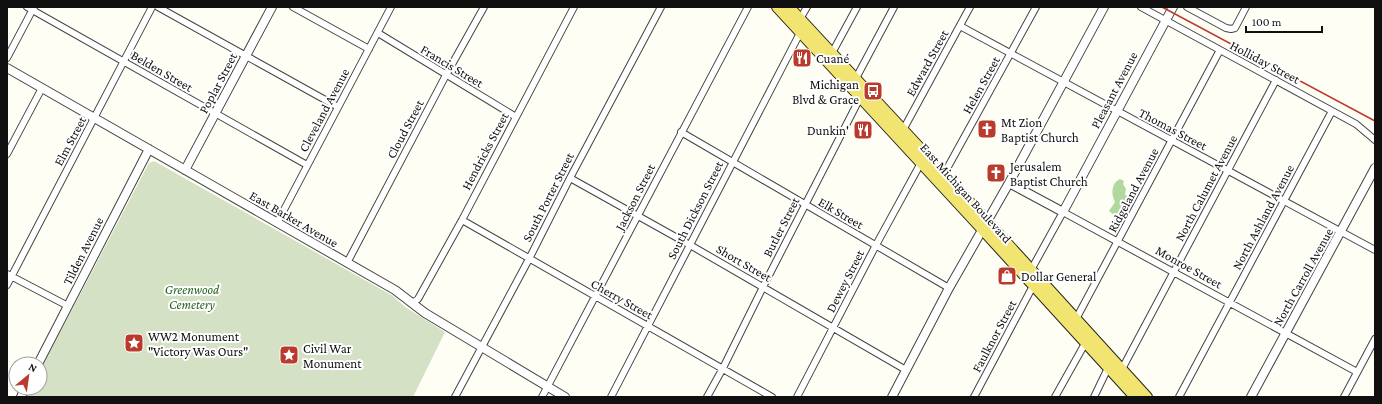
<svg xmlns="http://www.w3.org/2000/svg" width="1382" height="404" font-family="'Crimson Pro',serif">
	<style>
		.forest { fill: #b1d89e }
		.cemetery { fill: #d4e1c5 }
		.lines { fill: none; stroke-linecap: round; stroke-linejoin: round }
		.minor-casing { stroke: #434343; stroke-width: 8 }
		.tertiary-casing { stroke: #434343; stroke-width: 10 }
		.primary-casing { stroke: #212121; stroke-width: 12 }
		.minor { stroke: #fff; stroke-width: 6 }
		.tertiary { stroke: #fff; stroke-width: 8 }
		.primary { stroke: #f2e471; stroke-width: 10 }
		.rail { stroke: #bb3a2e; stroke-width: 1.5 }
		.labels { text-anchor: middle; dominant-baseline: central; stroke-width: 4; stroke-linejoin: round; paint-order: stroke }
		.poi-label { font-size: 13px; fill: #101010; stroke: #fff; text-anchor: start }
		.street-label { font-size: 13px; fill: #101010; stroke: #fff }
		.park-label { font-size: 13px; font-style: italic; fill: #276623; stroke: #fff }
	</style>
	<rect width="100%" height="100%" fill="#fefef4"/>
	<path class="forest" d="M1120,179L1124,181L1123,184L1126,189L1125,195L1133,198L1135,202C1133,208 1129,212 1127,219L1120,224H1116L1115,216L1109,211L1115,202C1111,194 1111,183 1120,179Z"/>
	<path class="cemetery" d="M154,161L393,296L405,307L445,332L413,397H26L31,388H40V371L149,163Z"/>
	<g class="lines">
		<defs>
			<path id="minor" d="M27,7L307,165
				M158,7L338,107
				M293,7L369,49
				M1141,7L1356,124L1375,140
				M1187,7L1226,28L1231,29L1235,28L1246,7
				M800,19L807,7
				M960,26L1375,250
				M378,33L516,117
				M832,53L857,7
				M7,58L34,7
				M855,80L894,7
				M903,130L970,7
				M681,132L949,288
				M7,154L42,88
				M944,174L1036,7
				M570,178L690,245L906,370
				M462,220L772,397
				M277,223L391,7
				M347,263L446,75L484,7
				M1031,270L1063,212L1357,372
				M7,274L68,306
				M7,285L152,7
				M412,303L418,299L462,220L574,7
				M1076,319L1220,50
				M1122,369L1276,80
				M455,397L529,259L570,178L661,7
				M542,397L748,7
				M611,397L800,33
				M707,397L723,368L763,287L861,96
				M797,397L876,245L922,161
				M974,397L1033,286
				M1055,397L1087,340
				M1094,397L1108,368
				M1179,397L1332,111
				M1344,397L1375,339"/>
			<path id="tertiary" d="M7,68L395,290L425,313L565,397
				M185,170L272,7
				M1009,183L1063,212L1173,7
				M38,364L149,149
				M21,397L25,388
				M892,397L949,288L1009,183L1104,7
				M1251,397L1375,168"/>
			<path id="primary" d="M777,7L982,229L1135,397
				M789,7L944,174L1147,397"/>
		</defs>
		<use href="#minor" class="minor-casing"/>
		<use href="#tertiary" class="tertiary-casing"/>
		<use href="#primary" class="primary-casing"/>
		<use href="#minor" class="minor"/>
		<use href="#tertiary" class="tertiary"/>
		<use href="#primary" class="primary"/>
		<path class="rail" d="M1162,7L1375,121"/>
	</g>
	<defs>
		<symbol id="restaurant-square" viewBox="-11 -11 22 22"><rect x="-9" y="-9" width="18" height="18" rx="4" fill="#bb3a2e" stroke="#fff"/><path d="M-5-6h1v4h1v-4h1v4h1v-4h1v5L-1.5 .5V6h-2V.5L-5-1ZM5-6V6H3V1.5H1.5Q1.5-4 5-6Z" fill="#fff"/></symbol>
		<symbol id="bus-square" viewBox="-11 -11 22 22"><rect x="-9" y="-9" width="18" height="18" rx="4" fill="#bb3a2e" stroke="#fff"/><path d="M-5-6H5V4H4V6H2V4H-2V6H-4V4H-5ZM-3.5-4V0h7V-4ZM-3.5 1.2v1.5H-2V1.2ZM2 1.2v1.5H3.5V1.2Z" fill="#fff"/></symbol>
		<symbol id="church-square" viewBox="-11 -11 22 22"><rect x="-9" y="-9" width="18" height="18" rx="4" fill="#bb3a2e" stroke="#fff"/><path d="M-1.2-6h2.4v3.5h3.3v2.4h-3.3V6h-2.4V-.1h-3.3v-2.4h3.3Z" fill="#fff"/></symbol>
		<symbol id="shop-square" viewBox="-11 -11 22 22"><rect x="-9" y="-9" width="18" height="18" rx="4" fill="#bb3a2e" stroke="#fff"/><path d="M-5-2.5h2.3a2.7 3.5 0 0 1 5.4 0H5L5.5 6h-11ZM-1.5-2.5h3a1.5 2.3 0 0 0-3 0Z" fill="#fff"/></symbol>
		<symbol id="sight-square" viewBox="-11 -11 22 22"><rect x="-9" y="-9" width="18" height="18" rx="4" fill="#bb3a2e" stroke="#fff"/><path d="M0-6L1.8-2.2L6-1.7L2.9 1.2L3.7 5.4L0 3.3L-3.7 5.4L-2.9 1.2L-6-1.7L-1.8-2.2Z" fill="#fff"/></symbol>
	</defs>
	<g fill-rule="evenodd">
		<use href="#restaurant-square" x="791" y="47" width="22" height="22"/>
		<use href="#bus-square" x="862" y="80" width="22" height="22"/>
		<use href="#church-square" x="976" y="118" width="22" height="22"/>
		<use href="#restaurant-square" x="852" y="119" width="22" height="22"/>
		<use href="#church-square" x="985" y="162" width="22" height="22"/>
		<use href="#shop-square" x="996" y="265" width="22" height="22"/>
		<use href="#sight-square" x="123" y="332" width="22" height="22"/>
		<use href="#sight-square" x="278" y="344" width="22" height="22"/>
	</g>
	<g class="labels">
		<g class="poi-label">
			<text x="816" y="58">Cuané</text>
			<text x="859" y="84" text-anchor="end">Michigan<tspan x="859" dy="15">Blvd &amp; Grace</tspan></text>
			<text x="1001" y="122">Mt Zion<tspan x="1001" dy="15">Baptist Church</tspan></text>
			<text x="849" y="130" text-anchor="end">Dunkin'</text>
			<text x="1010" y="166">Jerusalem<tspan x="1010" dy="15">Baptist Church</tspan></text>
			<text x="1021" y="276">Dollar General</text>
			<text x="148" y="336">WW2 Monument<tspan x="148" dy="15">"Victory Was Ours"</tspan></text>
			<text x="303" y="348">Civil War<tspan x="303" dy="15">Monument</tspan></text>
		</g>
		<g class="street-label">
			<text transform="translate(1265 62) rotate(28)">Holliday Street</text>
			<text transform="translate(927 63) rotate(-61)">Edward Street</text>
			<text transform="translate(452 66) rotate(31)">Francis Street</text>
			<text transform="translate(162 71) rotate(30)">Belden Street</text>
			<text transform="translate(218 83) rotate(-62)">Poplar Street</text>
			<text transform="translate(981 85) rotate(-61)">Helen Street</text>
			<text transform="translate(1114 90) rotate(-62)">Pleasant Avenue</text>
			<text transform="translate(324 110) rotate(-62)">Cleveland Avenue</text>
			<text transform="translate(405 129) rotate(-62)">Cloud Street</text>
			<text transform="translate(1173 129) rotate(28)">Thomas Street</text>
			<text transform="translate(70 141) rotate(-62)">Elm Street</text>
			<text transform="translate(485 151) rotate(-62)">Hendricks Street</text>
			<text transform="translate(1206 188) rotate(-62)">North Calumet Avenue</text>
			<text transform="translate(1133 190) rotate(-62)">Ridgeland Avenue</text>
			<text transform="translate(966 193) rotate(48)">East Michigan Boulevard</text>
			<text transform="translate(548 197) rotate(-63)">South Porter Street</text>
			<text transform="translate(635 197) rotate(-63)">Jackson Street</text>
			<text transform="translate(695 210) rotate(-63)">South Dickson Street</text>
			<text transform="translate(841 213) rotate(30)">Elk Street</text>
			<text transform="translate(1263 217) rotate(-62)">North Ashland Avenue</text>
			<text transform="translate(294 219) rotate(30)">East Barker Avenue</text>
			<text transform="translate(781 227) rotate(-63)">Butler Street</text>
			<text transform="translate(83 251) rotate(-63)">Tilden Avenue</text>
			<text transform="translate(744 263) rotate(30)">Short Street</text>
			<text transform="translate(1189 267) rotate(29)">Monroe Street</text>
			<text transform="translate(1303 277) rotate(-61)">North Carroll Avenue</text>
			<text transform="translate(845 281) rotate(-63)">Dewey Street</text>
			<text transform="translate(622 299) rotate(29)">Cherry Street</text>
			<text transform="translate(994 336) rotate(-62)">Faulknor Street</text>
		</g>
		<g class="park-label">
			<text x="192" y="289">Greenwood<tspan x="192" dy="15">Cemetery</tspan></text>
		</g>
	</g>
	<rect width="1382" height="404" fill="none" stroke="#101010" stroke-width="16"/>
	<g transform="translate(28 376) rotate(29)"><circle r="19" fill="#ffffff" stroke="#9f9f9f"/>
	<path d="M0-3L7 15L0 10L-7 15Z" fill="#bb3a2e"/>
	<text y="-6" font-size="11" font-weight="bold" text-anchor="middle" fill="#101010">N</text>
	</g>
	<path d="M1246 26v6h76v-6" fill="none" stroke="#101010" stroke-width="2"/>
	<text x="1252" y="26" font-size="12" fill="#101010" stroke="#ffffff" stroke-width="3" paint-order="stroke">100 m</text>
</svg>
